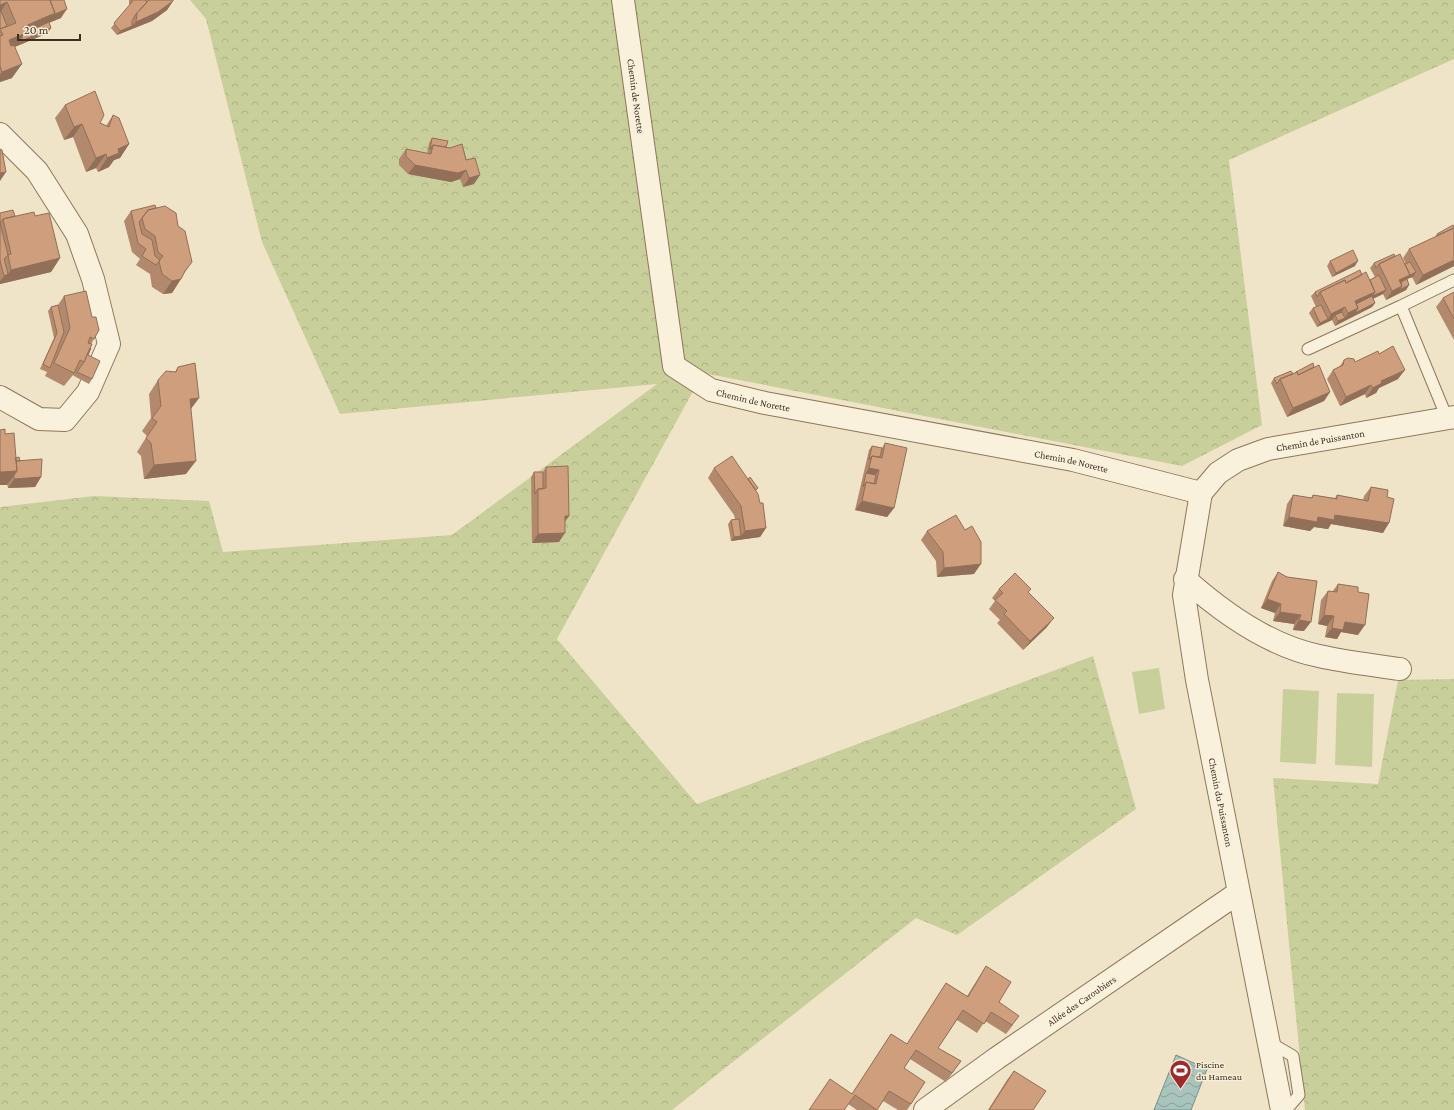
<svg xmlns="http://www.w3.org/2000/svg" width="1454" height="1110" font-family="'Crimson Pro',serif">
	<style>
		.forest { fill: url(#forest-crowns) }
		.pitch { fill: #c9cf9b }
		.water { fill: url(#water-waves); stroke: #6f938a }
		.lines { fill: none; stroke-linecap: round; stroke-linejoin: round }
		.lane-casing { stroke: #8d765c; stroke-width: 13 }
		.street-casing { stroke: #8d765c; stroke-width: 24 }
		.lane { stroke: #faf1dc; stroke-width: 11 }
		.street { stroke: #faf1dc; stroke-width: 22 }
		.wall { fill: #b2896c }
		.shaded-wall { fill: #916f58 }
		.building { fill: #cf9f7d; stroke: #916f58 }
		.labels { text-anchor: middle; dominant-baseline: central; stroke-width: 3; stroke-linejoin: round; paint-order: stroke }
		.street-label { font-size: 10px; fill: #3d2e20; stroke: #f7eed8 }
		.poi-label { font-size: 10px; fill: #3d2e20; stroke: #f7eed8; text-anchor: start }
	</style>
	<defs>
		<pattern id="forest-crowns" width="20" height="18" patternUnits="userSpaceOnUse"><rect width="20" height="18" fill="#c9cf9b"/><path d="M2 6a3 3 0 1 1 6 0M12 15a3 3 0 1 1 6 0" fill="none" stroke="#aeb285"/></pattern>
		<pattern id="water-waves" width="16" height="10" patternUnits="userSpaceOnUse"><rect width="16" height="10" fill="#a9c4bc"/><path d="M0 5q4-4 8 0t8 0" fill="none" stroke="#8ba098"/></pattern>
	</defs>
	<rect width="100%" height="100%" fill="#f0e4c8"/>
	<path class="forest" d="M190,0H1454V59L1229,160L1262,425L1182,466L703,373L557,639L697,804L1093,656L1136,809L957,935L916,918L672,1110H0V507L94,496L209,501L223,552L452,535L657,384L340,414L262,242L206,19Z
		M1454,679V1110H1305L1273,778L1378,784L1398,680Z"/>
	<path class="pitch" d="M1159,668L1165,709L1139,714L1132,672Z
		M1283,689L1319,691L1316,764L1280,762Z
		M1337,693L1374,694L1372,767L1335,765Z"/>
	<path class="water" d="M1176,1055L1207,1069L1191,1110H1154Z"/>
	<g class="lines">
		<defs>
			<path id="lane" d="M1401,306L1454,280
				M1308,349L1401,306L1447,418
				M1269,1042L1293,1056L1299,1095L1286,1110"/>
			<g id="street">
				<path id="s1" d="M623,0L674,366L711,390L765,403L1073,460L1201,493"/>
				<path d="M0,134L37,171L77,234L93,279L109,344L88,392L65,420L39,419L0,397"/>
				<path id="s2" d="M1201,493L1184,595L1197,680L1282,1110"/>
				<path id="s3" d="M1201,493L1218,473L1238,460L1268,449L1454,417"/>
				<path d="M1185,579C1222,612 1270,646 1319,656C1345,662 1373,665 1400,669"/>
				<path id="s4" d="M925,1110L997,1058L1238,893"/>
			</g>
		</defs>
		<use href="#lane" class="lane-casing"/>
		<use href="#street" class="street-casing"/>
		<use href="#lane" class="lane"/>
		<use href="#street" class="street"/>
	</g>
	<path class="wall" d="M0,0L61,18L49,23L48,33L15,47L12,78L0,82Z
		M129,0H173V1L167,10L152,21L117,35L111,28L129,6Z
		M65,105L106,126L113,115L129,144L120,158L114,160L109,167L98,172L96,168L86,172L73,137L64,140L55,118Z
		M432,138L446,147L450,148L462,144L474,184L463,187L460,179L451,182L408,174L399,165V159L406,149L427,154L429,143Z
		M156,208L182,277L172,293L163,294L152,287L150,274L136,265L140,259L132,252L124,221L131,211Z
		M0,213L15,216H35L60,258L51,272L0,284Z
		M1437,234L1454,266L1416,285L1412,277L1407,279L1409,285L1406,290L1386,300L1383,294L1373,299L1375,303L1372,307L1342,322L1335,326L1332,320L1317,327L1309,313L1313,308L1316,307L1311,296L1315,292L1362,275L1370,280L1375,277L1370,268L1374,263L1395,256L1405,264H1406L1403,258L1409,249L1435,237Z
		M1330,261L1355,266L1332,277L1327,266Z
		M1454,292V340L1436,307L1443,298Z
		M64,296L94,339L91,344L88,355L92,379L89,384L74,376L73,375L64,386L45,376L47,372L40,369L54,338L48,311L51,307L58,305Z
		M1344,360L1355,362L1398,379L1379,388L1376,393L1366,398L1365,394L1340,406L1327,379L1333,370L1340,366Z
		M178,367L199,398L191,409L186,474L144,479L141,456L137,452L147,436L142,431L151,418L149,394L158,380L175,372Z
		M1314,367L1330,392L1324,401L1287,417L1271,383L1274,378L1293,374L1296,372Z
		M5,434L15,458L41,477L35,487L8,488L7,484V485Z
		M885,443L894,508L887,517L855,510L869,450L872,446L882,448Z
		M546,467L569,516L565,522L559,542L532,543L531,477L534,472H543Z
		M714,468L756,491L766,528L760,537L731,541L728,524L731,520L735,519L734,515L708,478Z
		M1371,487L1387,497L1383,533L1331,524L1328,529L1314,527L1310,531L1283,526L1287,504L1293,495L1311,498L1313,495L1335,498L1337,495L1363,500L1364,496Z
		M927,531L974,574L937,577L936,561L921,540Z
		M1278,572L1287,577L1317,581L1304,631L1293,630L1294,624L1273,621L1275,613L1261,608L1272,581Z
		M1338,584L1358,592V635L1341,632L1337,639L1325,637L1327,626L1318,624L1321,600L1328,591L1332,592Z
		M999,589H1031L1028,592L1047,627L1023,650L997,623L1000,620L989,609L995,601L992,598Z
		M986,966L999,1002L1013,1025L1006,1034L985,1021L977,1033L957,1020L938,1048L961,1061L946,1082L910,1059L904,1068L911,1104L907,1110H898L883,1101L877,1110H857L848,1104L852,1094L891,1034L907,1044L946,983L967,996Z
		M1014,1071L1033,1110H988L1007,1080Z"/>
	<path class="shaded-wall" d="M173,1L167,10L152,21L117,35L120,31L132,26L136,22Z
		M7,2L0,13V5Z
		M67,9L61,18L48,23L51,28L48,33L0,53L9,40L23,27L51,15Z
		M22,64L12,78L0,82V75L2,72Z
		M82,124L73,137L64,140L74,127Z
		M129,144L120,158L114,160L109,167L98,172L107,158L118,149Z
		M106,154L96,168L86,172L96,158Z
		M415,165L466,170L460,179L451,182L408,174Z
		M6,172L0,181V173Z
		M480,175L474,184L463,187L469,178Z
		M60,258L51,272L0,284V281L4,276L8,274L11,270Z
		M1454,260V266L1416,285L1423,275Z
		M1358,261L1355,266L1332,277L1336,273Z
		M192,262L180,279H181L172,293L163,294L172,281L185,271Z
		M1416,272L1413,277L1407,279L1398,287L1399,280Z
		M1409,285L1406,290L1396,295L1399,290Z
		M1402,286L1396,295L1386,300L1392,291Z
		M1386,290L1383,294L1353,308L1355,301L1375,292Z
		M1375,303L1372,307L1335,326L1338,321L1345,318L1348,313L1358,308Z
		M1345,307L1339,316L1335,315L1332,320L1317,327L1320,323L1328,319L1331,314Z
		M1405,370L1398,379L1379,388L1376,393L1366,398L1373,388L1381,381Z
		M1371,385L1365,394L1340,406L1346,397Z
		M1330,392L1324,401L1287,417L1293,408Z
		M199,398L189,411L190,399Z
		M196,461L186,474L144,479L154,465Z
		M869,468L879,470L872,480L866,473Z
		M17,471L7,485H0V472Z
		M41,477L35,487L8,488L14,479Z
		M862,501L894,508L887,517L855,510Z
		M1335,515L1389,523L1383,533L1331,524L1328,529L1314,527L1310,531L1283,526L1289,517H1318Z
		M565,516H569L562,525Z
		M766,528L760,537L731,541L734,537L741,536L745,531Z
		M565,533L559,542L532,543L538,534Z
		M981,564L974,574L937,577L944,568Z
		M1267,599L1281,604L1275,613L1261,608Z
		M1280,612L1301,615L1294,624L1273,621Z
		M1324,615L1334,616L1327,626L1318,624Z
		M1054,618L1047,627L1023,650L1030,641Z
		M1299,620L1311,622L1304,631L1293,630Z
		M1345,622L1365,625L1358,635L1341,632L1337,639L1325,637L1332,628Z"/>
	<path class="building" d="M0,0H50L55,13L23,27L26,33L9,40L11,46L14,45L22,64L2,72L0,66V36L3,35L0,29L16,23L7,2L0,5Z
		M50,0H64L67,9L55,14Z
		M132,0H145L147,2L136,14L132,21V26L120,31L114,23L132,2Z
		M149,0H173V1L158,12L136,22L137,13Z
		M1,11L7,26L0,29V12Z
		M49,22L51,28L19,42L25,33Z
		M95,91L104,115L100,123L109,127L113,115L119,118L129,144L118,149L119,153L107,158L106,154L96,158L82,124L74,127L65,105Z
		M432,138L448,141L446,147L433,145L430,150Z
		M462,144L466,160L475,158L480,175L469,178L466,170L458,173L415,165L406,156V149L431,154L433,145L450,148Z
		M0,149L2,150L6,172L0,173Z
		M155,205L156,208L148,210L139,222L142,234L152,240L155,256L160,260L156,265L142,256L146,249L138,243L131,211Z
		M165,206L176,213L178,226L185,231L192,262L185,271L181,279L172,281L162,274L159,261L163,256L158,252L155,236L145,229L142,218L148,210Z
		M13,210L15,216L3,219L0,223L8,255L4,259L8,274L4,276L0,260V213Z
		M34,212L35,216L49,213L60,258L11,270L8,255L11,254L3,219Z
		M1453,225L1454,228L1438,235L1437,234Z
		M1454,228V260L1423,275L1409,249Z
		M1353,250L1358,261L1336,273L1330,261Z
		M1394,254L1395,256L1379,264L1376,268L1374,263Z
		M1400,254L1410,275L1399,280L1402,286L1392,291L1379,264Z
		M1410,262L1416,272L1410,275L1405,264Z
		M1360,270L1362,275L1346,283L1345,280L1320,292L1317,297L1315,292Z
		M1366,272L1375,292L1355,301L1358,308L1348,313L1345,307L1331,314L1320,292L1345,280L1346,283Z
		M1379,275L1386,290L1372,296L1375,292L1370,280Z
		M1407,279L1409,285L1399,290L1402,286L1401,282Z
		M86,291L92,317H96L99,330L94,339L90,337L88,343L92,344L84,362L80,360L74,373L54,363L70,328L64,296Z
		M1454,292V319L1443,298Z
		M1372,296L1375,303L1355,313L1358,308L1356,304Z
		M58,305L64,332L50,368L43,364L57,333L51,307Z
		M1321,305L1328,319L1320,323L1313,308Z
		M1342,312L1345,318L1338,321L1335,315Z
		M1393,346L1405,370L1381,381L1382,383L1373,388L1371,385L1346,397L1333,370L1343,365L1344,360L1348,358L1354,359L1355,362L1378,351L1379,354Z
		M90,348H91L88,355L100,361L92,379L77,372L84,362Z
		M195,363L199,398L190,399L196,461L154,465L151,443L146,438L157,422L152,418L161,406L158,380L166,371L176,372L178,367Z
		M1313,363L1314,367L1298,375L1297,372H1296Z
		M1319,365L1330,392L1293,408L1280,379L1297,372L1298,375Z
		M1291,371L1293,374L1280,379L1277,384L1274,378Z
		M5,429V434L14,433L17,471L0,472V430Z
		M885,443L907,448L894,508L862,501L866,482L876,484L879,470L869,468L872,456L882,458Z
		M872,446L882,448L880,457L872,456L869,460Z
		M732,456L758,494L760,503H763L766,528L745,531L741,506L714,468Z
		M19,457L20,461H16L15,458Z
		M42,459L41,477L14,479V475L17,471L16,461Z
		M568,466L569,516H565V533L538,534V489L546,488V467Z
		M534,472H543V489H538L535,494Z
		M866,473L876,475L874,484L866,482L863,487Z
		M750,477L758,488L756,490L748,479Z
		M1371,487L1388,490L1387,497L1394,499L1389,523L1335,515L1334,520L1318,517L1317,522L1289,517L1293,495L1312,498L1313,495L1337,499V495L1368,501Z
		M956,515L965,530L972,526L981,542V564L944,568L943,552L927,531Z
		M739,519L741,536L734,537L731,520Z
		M1278,572L1287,577L1317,581L1311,622L1299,620L1301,615L1280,612L1281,604L1267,599Z
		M1015,573L1031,589L1028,592L1054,618L1030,641L1004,614L1007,611L995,600L1003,593L999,589Z
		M1338,584L1358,587V592L1369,594L1365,625L1345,622L1343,630L1332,628L1334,616L1324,615L1328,591L1337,592Z
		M986,966L1011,982L999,1002L1019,1016L1012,1025L991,1012L984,1024L963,1010L938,1048L961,1061L952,1073L916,1050L904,1068L925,1082L911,1104L889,1091L877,1110L855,1095L844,1110H809L830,1079L852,1094L891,1034L907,1044L946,983L968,997Z
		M1014,1071L1046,1091L1033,1110H989Z"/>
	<defs>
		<symbol id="stadium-pin" viewBox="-11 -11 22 30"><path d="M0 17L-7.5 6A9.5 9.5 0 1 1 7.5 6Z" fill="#9e2a2b" stroke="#f7eed8"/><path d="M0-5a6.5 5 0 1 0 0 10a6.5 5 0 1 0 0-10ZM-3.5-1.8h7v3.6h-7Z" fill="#fff"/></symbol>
	</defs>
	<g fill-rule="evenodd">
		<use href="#stadium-pin" x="1168" y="1058" width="25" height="34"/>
	</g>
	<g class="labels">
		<g class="street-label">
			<text stroke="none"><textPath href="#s1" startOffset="97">Chemin de Norette</textPath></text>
			<text stroke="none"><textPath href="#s1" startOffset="457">Chemin de Norette</textPath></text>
			<text stroke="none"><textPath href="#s3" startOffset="135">Chemin de Puissanton</textPath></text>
			<text stroke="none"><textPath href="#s1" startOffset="781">Chemin de Norette</textPath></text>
			<text stroke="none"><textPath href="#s2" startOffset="314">Chemin du Puissanton</textPath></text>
			<text stroke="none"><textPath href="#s4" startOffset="191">Allée des Caroubiers</textPath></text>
		</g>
		<g class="poi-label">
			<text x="1196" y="1064">Piscine<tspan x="1196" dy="12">du Hameau</tspan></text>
		</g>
	</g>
	<path d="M18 34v6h62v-6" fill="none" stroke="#3d2e20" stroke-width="2"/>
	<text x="24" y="34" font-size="12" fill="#3d2e20" stroke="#f7eed8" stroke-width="3" paint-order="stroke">20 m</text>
</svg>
